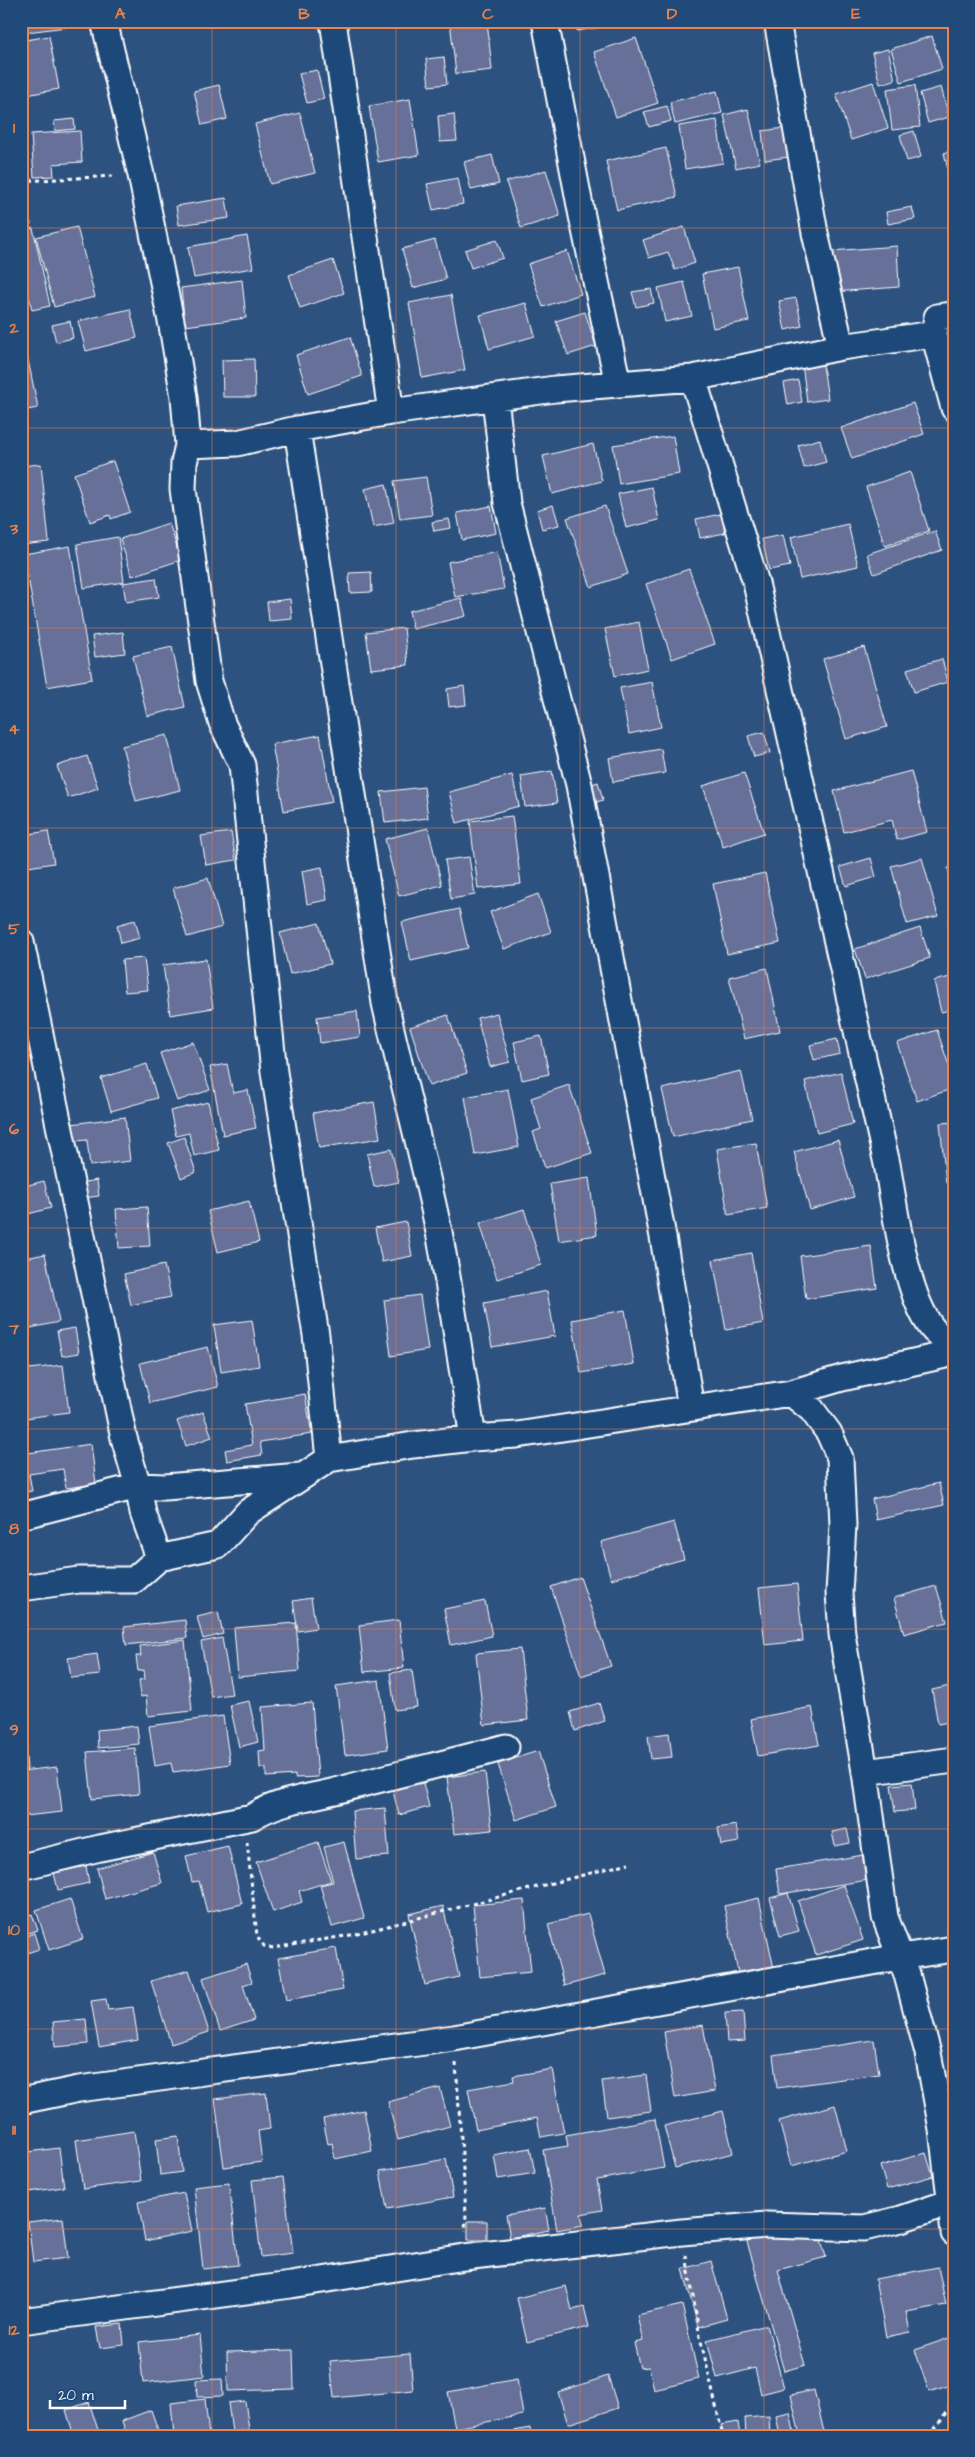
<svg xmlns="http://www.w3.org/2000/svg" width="975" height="2457" font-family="'Architects Daughter',sans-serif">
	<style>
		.building { fill: #667098; stroke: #fff }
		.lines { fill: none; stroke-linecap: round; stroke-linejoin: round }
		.street-casing { stroke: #fff; stroke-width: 29 }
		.path { stroke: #fff; stroke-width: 3; stroke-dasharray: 4 4; stroke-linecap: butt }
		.street { stroke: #1f4a7a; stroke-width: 25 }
		.grid { fill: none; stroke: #ee8249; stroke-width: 1; stroke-opacity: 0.55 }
		.neatline { fill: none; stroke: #ee8249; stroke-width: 2 }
		.grid-label { font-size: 16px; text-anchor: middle; font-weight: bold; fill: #ee8249 }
	</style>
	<rect width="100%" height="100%" fill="#2d5280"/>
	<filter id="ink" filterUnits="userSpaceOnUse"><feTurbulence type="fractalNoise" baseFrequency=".02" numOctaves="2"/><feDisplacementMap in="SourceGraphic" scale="10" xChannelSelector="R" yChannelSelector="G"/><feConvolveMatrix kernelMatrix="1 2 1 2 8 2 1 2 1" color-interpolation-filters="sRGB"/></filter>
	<g filter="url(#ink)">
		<path class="building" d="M21,21H24L26,38H21Z
			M26,21H65L66,27L27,32Z
			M450,21H487L492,70L456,74Z
			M576,21H637L577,31Z
			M49,36L59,89L21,96V41Z
			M932,36L942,69L901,82L891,49Z
			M636,38L658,103L616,117L594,52Z
			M888,49L895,80L880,84L872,53Z
			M444,57L447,84L429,86L426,59Z
			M317,70L324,99L307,103L299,74Z
			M873,82L888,128L851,140L836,94Z
			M219,85L227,119L202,125L194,91Z
			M915,85L920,127L892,130L887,89Z
			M941,87L949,117L928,123L920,93Z
			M717,91L722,113L675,124L670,102Z
			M410,99L419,155L378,162L369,106Z
			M667,106L671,121L649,127L644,112Z
			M748,109L760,163L736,168L724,115Z
			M300,113L315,173L270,184L255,124Z
			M454,114L457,141L440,142L438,116Z
			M74,119L75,129L55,131L54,121Z
			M717,120L723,163L685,169L679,126Z
			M785,128L789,157L765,160L762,131Z
			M80,131L82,162L53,164L54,176L34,177L31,134Z
			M914,131L921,157L907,161L900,135Z
			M666,148L677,197L617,210L606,161Z
			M954,150V186H952L944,153Z
			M492,155L499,184L471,190L464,162Z
			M546,170L560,216L521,228L506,182Z
			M458,178L463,204L433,210L427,184Z
			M21,197L31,224L21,227Z
			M226,198L229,218L179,225L176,206Z
			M912,207L915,219L888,224L886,212Z
			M77,227L95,297L54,307L36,237Z
			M684,227L695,263L675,270L668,252L649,258L643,240Z
			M33,228L50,306L32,310L21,260V231Z
			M247,236L253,268L194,278L188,247Z
			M435,240L446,279L413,288L402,249Z
			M497,240L503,258L471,268L465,250Z
			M897,246L899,287L834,292L831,251Z
			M567,251L581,294L543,307L528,264Z
			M333,260L344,293L300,308L289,275Z
			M738,267L749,321L713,328L702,274Z
			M242,280L246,318L185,326L181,288Z
			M684,282L692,316L665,322L658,288Z
			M651,289L654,303L636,307L632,292Z
			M21,294L25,318H21Z
			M451,295L465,370L422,378L409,303Z
			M796,298L802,326L785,330L779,301Z
			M526,303L535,336L489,349L480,315Z
			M130,309L137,338L86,351L78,321Z
			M585,312L596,346L568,355L556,321Z
			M70,321L73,338L56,342L52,325Z
			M350,337L362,376L308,394L296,355Z
			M21,341H24L38,408L21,411Z
			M821,353L828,399L807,402L801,356Z
			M254,359L255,397H223L222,360Z
			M798,380L802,402L788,405L784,383Z
			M913,403L924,434L852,459L841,428Z
			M673,436L679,474L619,484L613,445Z
			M820,439L826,462L804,468L798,445Z
			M593,444L602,481L552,494L543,456Z
			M113,461L130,512L111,519L110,515L90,522L74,474Z
			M41,464L49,542L21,545V466Z
			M910,472L929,531L885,546L866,487Z
			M426,477L432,515L400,519L394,481Z
			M386,484L394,523L373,527L365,489Z
			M652,487L659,520L626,528L618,494Z
			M553,505L559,525L542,529L537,510Z
			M491,506L496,533L462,540L457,513Z
			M605,506L628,574L591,587L567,518Z
			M721,514L725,533L700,538L696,519Z
			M449,519L451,528L434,531L432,522Z
			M169,523L181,560L132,576L120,539Z
			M848,524L858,566L800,579L791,537Z
			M935,531L942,550L874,574L867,554Z
			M783,535L790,566L769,570L762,539Z
			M118,537L124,582L84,588L77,544Z
			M70,546L92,679L47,687L24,554Z
			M497,552L504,589L455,597L448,562Z
			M689,569L715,644L672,659L646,584Z
			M371,572L372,592L350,593L349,573Z
			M156,578L159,597L126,602L123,583Z
			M461,598L466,616L413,629L409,611Z
			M290,599L292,619L269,621L267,602Z
			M639,622L648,669L615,676L605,629Z
			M404,628L408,665L371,669L366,632Z
			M123,632L125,653L95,657L92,636Z
			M172,647L185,707L147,716L133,656Z
			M864,647L887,727L846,739L823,659Z
			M942,659L948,682L914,692L907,669Z
			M652,682L661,727L629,734L620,688Z
			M464,686L466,705L449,707L447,689Z
			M764,732L770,753L754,757L748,736Z
			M167,735L180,790L136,801L122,746Z
			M320,735L332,802L284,811L272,744Z
			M661,749L665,773L613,782L609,758Z
			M87,756L98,788L68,798L57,766Z
			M552,771L557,803L525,807L521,776Z
			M911,771L927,832L897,840L892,820L844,832L834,791Z
			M744,773L764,833L723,847L703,786Z
			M512,775L519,806L457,823L449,792Z
			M598,782L603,800L591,804L586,786Z
			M424,787L428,818L385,823L381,792Z
			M512,816L521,884L478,889L470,821Z
			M428,828L442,885L399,896L385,839Z
			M48,831L54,863L28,867L23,835Z
			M231,832L236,860L206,865L201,836Z
			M469,857L475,895L451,899L445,860Z
			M871,858L876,877L846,886L840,867Z
			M922,858L938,916L907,924L891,866Z
			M322,867L327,900L307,904L302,871Z
			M954,867V894L948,868Z
			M765,873L780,943L727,954L713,884Z
			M208,878L222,927L187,937L173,888Z
			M538,894L551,932L504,949L490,912Z
			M459,909L468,948L411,961L402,922Z
			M135,920L140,938L121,943L117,925Z
			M954,921V939H951L948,922Z
			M319,923L330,964L290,974L280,933Z
			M920,928L930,958L865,979L855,949Z
			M144,958L148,990L125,992L122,960Z
			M206,959L213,1008L170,1015L163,965Z
			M767,968L780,1031L744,1039L729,977Z
			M954,976V1009L941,1012L934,981Z
			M357,1011L360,1037L320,1043L317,1017Z
			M497,1013L510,1062L490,1067L477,1018Z
			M448,1015L467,1073L429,1086L410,1027Z
			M937,1030L954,1081V1088L917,1101L897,1043Z
			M541,1036L549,1074L522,1080L514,1042Z
			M837,1039L840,1054L814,1060L810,1045Z
			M193,1042L210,1090L177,1101L160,1053Z
			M147,1064L157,1098L111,1111L101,1078Z
			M227,1064L233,1093L248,1090L256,1128L223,1135L210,1067Z
			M741,1071L752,1119L673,1137L662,1089Z
			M841,1072L853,1124L817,1133L805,1081Z
			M569,1085L592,1153L545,1168L533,1132L541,1129L531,1098Z
			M508,1089L519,1147L475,1155L465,1097Z
			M208,1102L219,1150L194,1156L189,1133L176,1136L170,1111Z
			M374,1102L380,1138L319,1148L313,1113Z
			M125,1117L130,1161L90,1166L87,1140L74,1141L71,1124Z
			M954,1122V1182L946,1183L940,1123Z
			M184,1137L196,1172L181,1178L168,1143Z
			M838,1140L854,1197L810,1210L794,1152Z
			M756,1143L767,1208L728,1215L717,1149Z
			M391,1149L399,1182L374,1187L367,1154Z
			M589,1178L597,1235L559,1241L550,1184Z
			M97,1180L99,1196L84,1198L81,1183Z
			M44,1181L51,1208L24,1215L21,1203V1187Z
			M249,1201L259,1242L218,1252L208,1211Z
			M147,1207L150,1246L119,1248L116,1209Z
			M524,1209L541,1265L497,1279L480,1223Z
			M406,1222L412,1256L382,1262L375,1228Z
			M871,1246L877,1288L806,1299L800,1256Z
			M751,1253L763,1323L726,1330L713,1260Z
			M45,1254L59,1322L21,1330V1259Z
			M164,1265L171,1297L131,1305L124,1274Z
			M547,1291L555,1336L492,1347L484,1303Z
			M420,1295L428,1350L391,1356L384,1300Z
			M625,1310L634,1364L581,1373L572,1320Z
			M252,1320L259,1366L221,1372L214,1325Z
			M75,1328L79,1353L62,1356L57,1331Z
			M208,1347L218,1387L150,1403L140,1363Z
			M63,1365L69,1412L26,1418V1410H21V1370Z
			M305,1394L312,1434L260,1442L262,1455L227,1461L225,1450L252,1445L245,1404Z
			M203,1412L212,1437L186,1446L177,1421Z
			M91,1444L96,1484L66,1488L63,1469L29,1474L32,1491L21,1492V1454Z
			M939,1483L944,1505L876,1520L872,1499Z
			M674,1522L684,1559L611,1579L601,1542Z
			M580,1577L611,1666L581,1676L551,1587Z
			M797,1584L803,1641L765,1645L759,1588Z
			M936,1586L947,1622L904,1634L894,1598Z
			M311,1598L316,1628L298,1631L293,1601Z
			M485,1601L492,1636L451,1645L444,1609Z
			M218,1612L223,1634L203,1639L197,1617Z
			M185,1620L187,1638L126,1645L124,1627Z
			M399,1620L404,1668L364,1672L359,1625Z
			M296,1623L300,1671L238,1677L234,1628Z
			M222,1638L232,1694L211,1697L201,1642Z
			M185,1640L192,1711L148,1716L146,1696L141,1697L139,1680L145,1679L144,1670L138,1671L136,1656H141L140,1646Z
			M520,1649L528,1720L484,1725L476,1653Z
			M97,1654L100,1675L71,1678L68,1658Z
			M412,1670L417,1707L395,1710L390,1673Z
			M379,1680L388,1749L345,1755L336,1686Z
			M954,1685V1721L938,1724L932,1690Z
			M249,1701L258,1742L239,1747L230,1705Z
			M312,1703L318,1777L295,1778V1775L266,1777V1768H260L259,1751L265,1750L262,1707Z
			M599,1703L605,1721L575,1731L570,1712Z
			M812,1707L819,1745L758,1756L751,1719Z
			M223,1716L230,1764L173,1772L171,1763L155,1766L149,1726Z
			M137,1726L139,1744L98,1748L97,1730Z
			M669,1733L672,1757L651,1759L648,1736Z
			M25,1744L27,1769L21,1770V1745Z
			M135,1748L139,1794L92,1799L87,1752Z
			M538,1751L556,1807L516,1820L498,1764Z
			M57,1767L62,1812L25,1816L21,1771Z
			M485,1772L492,1830L454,1834L447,1777Z
			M421,1775L429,1807L399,1815L391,1783Z
			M912,1783L915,1810L895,1812L891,1785Z
			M385,1808L389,1856L356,1859L352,1811Z
			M736,1825L739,1842L721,1845L718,1828Z
			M847,1829L850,1843L835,1846L832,1832Z
			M318,1842L331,1881L299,1891L302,1902L273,1912L256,1862Z
			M344,1842L364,1918L332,1927L320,1885L333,1882L324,1847Z
			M228,1846L242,1904L207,1912L199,1881L192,1882L186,1856Z
			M153,1852L162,1883L105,1899L97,1868Z
			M870,1854L874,1879L780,1894L776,1869Z
			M86,1866L89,1883L58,1890L54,1873Z
			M844,1885L863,1940L816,1955L798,1901Z
			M788,1893L799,1931L780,1936L770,1898Z
			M759,1898L774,1969L739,1977L724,1906Z
			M70,1899L83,1939L49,1950L36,1910Z
			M524,1900L531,1972L480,1977L473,1905Z
			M443,1906L459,1977L425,1985L409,1914Z
			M32,1914L38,1930L21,1935V1918Z
			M588,1914L605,1975L564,1986L548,1924Z
			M34,1933L39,1949L21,1955V1938Z
			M336,1948L343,1990L286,2000L278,1958Z
			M246,1964L252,1982L243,1985L254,2020L220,2031L203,1978Z
			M189,1970L209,2032L171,2044L151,1981Z
			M106,1999L108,2010L133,2007L138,2040L99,2047L91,2001Z
			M743,2012L745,2041L727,2042L725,2013Z
			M86,2019L88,2044L55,2047L53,2022Z
			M703,2025L715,2091L675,2098L664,2032Z
			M874,2040L879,2074L777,2088L773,2055Z
			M552,2069L564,2133L541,2137L537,2118L476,2130L468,2089L514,2081L513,2076Z
			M646,2075L651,2111L607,2117L602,2081Z
			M440,2088L450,2126L398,2140L388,2102Z
			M266,2093L270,2129L258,2131L262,2162L224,2167L215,2099Z
			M835,2105L847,2151L791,2166L779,2121Z
			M364,2110L372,2151L335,2159L332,2143L328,2144L323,2119Z
			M723,2111L733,2153L675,2168L664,2126Z
			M655,2119L664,2168L597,2180L602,2210L581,2214L583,2225L557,2230L543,2150L568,2146L566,2135Z
			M134,2131L141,2181L83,2189L76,2140Z
			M178,2136L182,2172L160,2175L156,2139Z
			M59,2148L64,2187L21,2193V2153Z
			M530,2148L535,2173L498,2179L494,2155Z
			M926,2153L933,2176L887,2189L880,2166Z
			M446,2159L453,2197L387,2209L380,2171Z
			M283,2177L293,2253L261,2257L252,2180Z
			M229,2183L238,2265L203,2269L194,2187Z
			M184,2193L192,2231L145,2241L138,2202Z
			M545,2208L549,2230L510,2238L506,2215Z
			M63,2218L68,2258L33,2262L28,2222Z
			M815,2219L826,2257L778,2270L805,2365L784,2371L746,2238Z
			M468,2221H487V2240H468Z
			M711,2261L727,2319L698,2327L683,2269Z
			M938,2267L946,2305L906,2312L910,2332L886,2337L875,2279Z
			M566,2286L572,2310L584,2307L589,2327L527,2342L517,2298Z
			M682,2305L699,2379L654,2390L649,2367L640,2368L634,2343L643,2341L637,2315Z
			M122,2324L124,2345L100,2348L96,2327Z
			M767,2325L784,2388L761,2394L755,2368L717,2378L707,2340Z
			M200,2335L204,2376L143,2383L139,2342Z
			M952,2337L954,2384L929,2392L915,2350Z
			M293,2350L294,2389L228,2391L227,2352Z
			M410,2354L413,2390L334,2398L330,2361Z
			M608,2376L618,2408L568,2424L558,2392Z
			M222,2379L223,2396L197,2397L196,2380Z
			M517,2379L523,2415L455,2428L448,2392Z
			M814,2390L824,2432L800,2436L791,2395Z
			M205,2399L209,2436H174L171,2403Z
			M245,2401L249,2430L232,2432L228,2403Z
			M89,2402L100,2436H74L66,2410Z
			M151,2410L160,2436H127L122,2421Z
			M790,2413L795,2436H780L776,2416Z
			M769,2416L770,2436H746L745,2418Z
			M738,2422L740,2436H723L721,2425Z
			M530,2428L531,2436H503V2433Z"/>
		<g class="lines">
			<defs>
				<path id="street" d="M104,21L141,175L172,326L184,397L188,445L184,463L183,489L209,681L222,723L242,765L274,1072L316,1335L329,1459
					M333,21L391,412
					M545,21L582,216L618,384
					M777,21L815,233L841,347
					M954,315L937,317L934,334L954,408
					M934,334L841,347L693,378L756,583L887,1164C895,1209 905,1293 932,1328C937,1335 947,1340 954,1345
					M495,398L507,503L579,785L663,1237L691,1408
					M188,445L237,443L297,429
					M21,942L124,1438L138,1486L143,1513L159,1558
					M791,1393L812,1410L829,1433L840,1458L843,1525L839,1593L842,1634L865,1772L885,1917L907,1975L928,2053L942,2129L954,2233
					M473,1438C462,1369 452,1300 439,1232C423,1155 402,1079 385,1003L297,429L391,412L555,389L693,378
					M21,1516L138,1486L165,1487L300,1476
					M21,1588L79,1580H134L159,1558L218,1545L248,1512L329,1459L413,1445L473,1438L517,1435L791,1393L842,1378L954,1353
					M865,1772L954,1760
					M21,1867L100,1848L252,1817C279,1800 309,1798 339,1790C395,1775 451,1762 506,1747
					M21,2101L79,2089L454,2038L900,1957L954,1949
					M21,2321L291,2285L464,2257L682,2232L767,2225L864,2228L901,2219L954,2201"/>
			</defs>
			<use href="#street" class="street-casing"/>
			<path class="path" d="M21,181L115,176
				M247,1842L257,1936L264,1946L273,1948L357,1934L629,1863
				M456,2063L466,2214L465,2231
				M686,2255L700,2337L723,2436
				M930,2436L954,2401"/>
			<use href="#street" class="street"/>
		</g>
	</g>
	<path class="grid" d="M212,21V2436M396,21V2436M580,21V2436M764,21V2436M21,228H954M21,428H954M21,628H954M21,828H954M21,1028H954M21,1228H954M21,1429H954M21,1629H954M21,1829H954M21,2029H954M21,2229H954"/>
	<rect width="975" height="2457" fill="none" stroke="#1f4a7a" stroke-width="55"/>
	<path d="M50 2400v8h75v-8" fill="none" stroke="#ffffff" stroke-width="2.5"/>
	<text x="58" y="2400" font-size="15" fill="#ffffff" stroke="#1f4a7a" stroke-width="4" paint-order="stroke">20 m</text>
	<rect x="28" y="28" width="920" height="2402" class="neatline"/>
	<g class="grid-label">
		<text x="120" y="19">A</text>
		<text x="304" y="19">B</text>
		<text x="488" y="19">C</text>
		<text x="672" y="19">D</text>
		<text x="856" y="19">E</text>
		<text x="14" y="133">1</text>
		<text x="14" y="333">2</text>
		<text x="14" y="534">3</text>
		<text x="14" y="734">4</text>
		<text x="14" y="934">5</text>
		<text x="14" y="1134">6</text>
		<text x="14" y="1334">7</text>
		<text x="14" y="1534">8</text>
		<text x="14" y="1735">9</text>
		<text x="14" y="1935">10</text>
		<text x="14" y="2135">11</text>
		<text x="14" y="2335">12</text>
	</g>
</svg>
